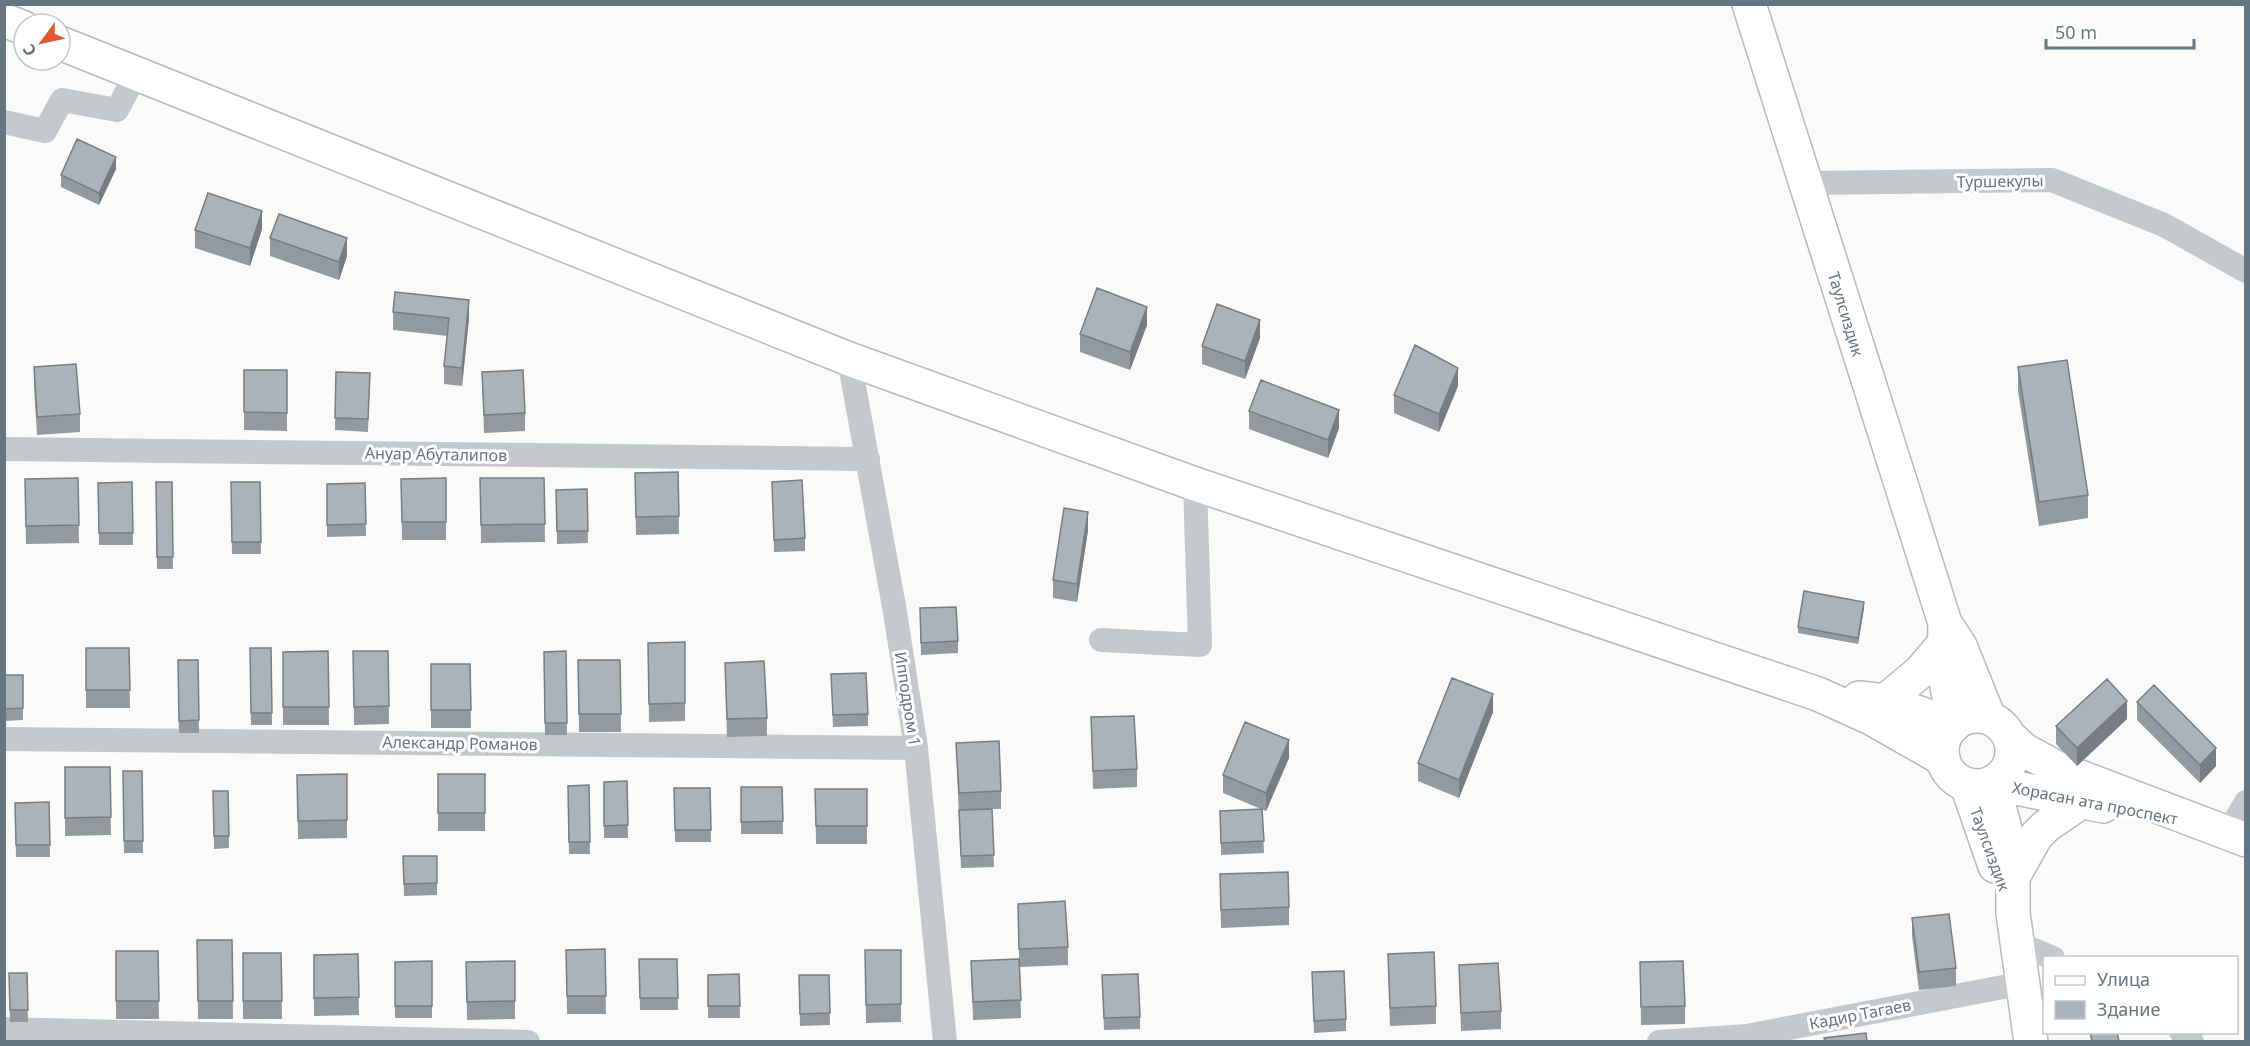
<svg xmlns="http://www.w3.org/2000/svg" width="2250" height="1046" font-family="'Noto Sans',sans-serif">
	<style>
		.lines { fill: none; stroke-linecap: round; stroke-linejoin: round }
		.secondary-casing { stroke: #b3babf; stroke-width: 36 }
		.primary-casing { stroke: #b5babe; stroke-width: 36 }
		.street { stroke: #c3c8cc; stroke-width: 24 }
		.secondary { stroke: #fff; stroke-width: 33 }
		.primary { stroke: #fff; stroke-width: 33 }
		.wall { fill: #929a9f }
		.shaded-wall { fill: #777d82 }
		.building { fill: #aab3b9; stroke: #777d82; stroke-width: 1.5 }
		.labels { text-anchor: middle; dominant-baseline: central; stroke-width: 6; stroke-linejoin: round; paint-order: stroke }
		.street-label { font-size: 16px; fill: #657683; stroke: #fff }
	</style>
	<rect width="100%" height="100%" fill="#fafaf8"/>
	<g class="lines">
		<defs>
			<path id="secondary" d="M4,20L24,28
				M60,43L849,359L1195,484L1818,694L1871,718L1943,759
				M1859,698L1885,701L1954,725
				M2010,737L2024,750L2059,769L2246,840
				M1993,783L2103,806"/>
			<path id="primary" d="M1749,4L1945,623L1960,646L1989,718
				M1945,623L1944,669L1954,725
				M1885,701L1920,672L1943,645
				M1942 751a35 35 0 1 1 70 0a35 35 0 1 1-70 0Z
				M1993,783L2009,845L2013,877V913L2031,1042
				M1967,785L1995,866
				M2013,877L2036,836L2046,826L2081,802"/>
		</defs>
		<use href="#secondary" class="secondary-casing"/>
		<use href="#primary" class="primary-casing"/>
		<path class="street" d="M4,122L45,131L62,100L117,110L136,74
			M1805,183L2052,180L2164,225L2246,271
			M849,359L895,612L916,748L945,1042
			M4,449L868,459
			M1101,640L1200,645L1195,484
			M4,739L916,748
			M2228,833L2246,802
			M2017,943L2053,958
			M4,1029L528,1042
			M2181,1032L2192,1042
			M1659,1042L1747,1036L2024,983"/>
		<use href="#secondary" class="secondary"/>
		<use href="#primary" class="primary"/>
	</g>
	<path class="wall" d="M116,169L99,205L61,187V175Z
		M262,229L250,266L195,248V230Z
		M270,238L347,256L339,280L270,256Z
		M393,312L469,318L462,386L444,384V366L448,336L393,330Z
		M1147,325L1130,370L1080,352V334Z
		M1260,338L1245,379L1202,364V346Z
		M34,367L80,414V432L37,435L34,385Z
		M2018,367L2088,495V518L2039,526L2018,391Z
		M244,370H287V431L244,430Z
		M336,372L370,373L368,432L335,430Z
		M482,372L525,413V431L484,433Z
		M1458,386L1439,432L1394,413V395Z
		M1249,411L1339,428L1328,458L1249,429Z
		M678,472L679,534L636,535L635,473Z
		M78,478L79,543L26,544L25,479Z
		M446,478V540H402L401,479Z
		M480,478H544L545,542L481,543Z
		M132,482L133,545H99L98,483Z
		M156,482H172L173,569H157Z
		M231,482H260L261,554H232Z
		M772,482L805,538V551L774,552Z
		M365,483L366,536L327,537V484Z
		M587,489L588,543L557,544L556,490Z
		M1088,530L1077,602L1053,598V580Z
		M920,608L958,641V653L921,655Z
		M1864,608L1858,644L1798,633V627Z
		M685,642V721L649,722L648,643Z
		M86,648H129L130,708H86Z
		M250,648H271L272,725H251Z
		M328,651L329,725H283V652Z
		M353,651H388L389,724L354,725Z
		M566,651L567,735H545L544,652Z
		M178,660H198L199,733H179Z
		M578,660H620L621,732H579Z
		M725,663L767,718V736L727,737Z
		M431,664H470L471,728H431Z
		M831,674L868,714V726L833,727Z
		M4,675H23V720L4,721Z
		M2137,702L2216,766L2200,783L2137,720Z
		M1493,712L1459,798L1418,781V763Z
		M1091,717L1137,769V787L1093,789Z
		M2127,719L2077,766L2056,744V726Z
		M956,743L1001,791V809H992L994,867L961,868Z
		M1289,758L1266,811L1262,809L1264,853L1221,855L1220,811L1261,809L1223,793V775Z
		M65,767H110L111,835L65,836Z
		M123,771H142L143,853H124Z
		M347,774V838L298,839L297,775Z
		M438,774H485V831H438Z
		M627,781L628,838H604V782Z
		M589,785L590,854H569L568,786Z
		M741,787H782L783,834H741Z
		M674,788H710L711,842H675Z
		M815,789H867V844H816Z
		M213,791H228L229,848L214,849Z
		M49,802L50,857H16L15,803Z
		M403,856H437V895L404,896Z
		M1220,874L1289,907V925L1221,928Z
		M1018,904L1068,947V965L1020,967L1021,1018L973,1020L971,961L1019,959Z
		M1912,918L1956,968V986L1919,990L1912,936Z
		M197,940H232L233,1019H198Z
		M605,949L606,1014H567L566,950Z
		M865,950H901V1022L866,1023Z
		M116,951H158L159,1019H116Z
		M243,953H281L282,1019H243Z
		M358,954L359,1015L314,1016V955Z
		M1388,954L1436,1006V1024L1390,1026Z
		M639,959H677L678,1010H640Z
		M432,961V1018H395V962Z
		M515,961V1019L467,1020L466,962Z
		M1640,962L1685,1006V1024L1641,1025Z
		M1459,965L1501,1011V1029L1461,1031Z
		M1312,972L1346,1019V1031L1314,1033Z
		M9,973H27L28,1022H10Z
		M739,974L740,1018H708V975Z
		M799,975H829L830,1025L800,1026Z
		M1102,975L1140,1017V1029L1104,1030Z"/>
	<path class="shaded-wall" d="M116,157V169L99,205V193Z
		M262,211V229L250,266V248Z
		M347,238V256L339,280V262Z
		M469,300V318L462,386V368Z
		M1147,307V325L1130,370V352Z
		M1260,320V338L1245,379V361Z
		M1458,368V386L1439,432V414Z
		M1339,410V428L1328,458V440Z
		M1088,512V530L1077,602V584Z
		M1864,602V608L1858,644V638Z
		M1493,694V712L1459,798V780Z
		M2127,701V719L2077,766V748Z
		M1289,740V758L1266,811V793Z
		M2216,748V766L2200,783V765Z"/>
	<path class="building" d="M77,139L116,157L99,193L61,175Z
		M208,193L262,211L250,248L195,230Z
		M279,214L347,238L339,262L270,238Z
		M1097,288L1147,307L1130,352L1080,334Z
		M395,292L469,300L462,368L444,366L449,318L393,312Z
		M1217,304L1260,320L1245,361L1202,346Z
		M1415,345L1458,368L1439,414L1394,395Z
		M2067,360L2088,495L2039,502L2018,367Z
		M76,364L80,414L37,417L34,367Z
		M244,370H287V413L244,412Z
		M523,370L525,413L484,415L482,372Z
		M336,372L370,373L368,419L335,418Z
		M1261,380L1339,410L1328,440L1249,411Z
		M678,472L679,516L636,517L635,473Z
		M78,478L79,525L26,526L25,479Z
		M446,478V522H402L401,479Z
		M480,478H544L545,524L481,525Z
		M802,480L805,538L774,540L772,482Z
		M132,482L133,533H99L98,483Z
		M156,482H172L173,557H157Z
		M231,482H260L261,542H232Z
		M365,483L366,524L327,525V484Z
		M587,489L588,531H557L556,490Z
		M1064,508L1088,512L1077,584L1053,580Z
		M1804,591L1864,602L1858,638L1798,627Z
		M956,607L958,641L921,643L920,608Z
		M685,642V703L649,704L648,643Z
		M86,648H129L130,690H86Z
		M250,648H271L272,713H251Z
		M328,651L329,707H283V652Z
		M353,651H388L389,706L354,707Z
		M566,651L567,723H545L544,652Z
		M178,660H198L199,720L179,721Z
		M578,660H620L621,714H579Z
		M764,661L767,718L727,719L725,663Z
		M431,664H470L471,710H431Z
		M866,673L868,714L833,715L831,674Z
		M4,675H23V708L4,709Z
		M1452,678L1493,694L1459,780L1418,763Z
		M2107,679L2127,701L2077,748L2056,726Z
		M2154,685L2216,748L2200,765L2137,702Z
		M1134,716L1137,769L1093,771L1091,717Z
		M1245,722L1289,740L1266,793L1223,775Z
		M999,741L1001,791L959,793L956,743Z
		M65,767H110L111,817L65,818Z
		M123,771H142L143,841H124Z
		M347,774V820L298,821L297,775Z
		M438,774H485V813H438Z
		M627,781L628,825L604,826V782Z
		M589,785L590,842H569L568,786Z
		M741,787H782L783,821L741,822Z
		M674,788H710L711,830H675Z
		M815,789H867V826H816Z
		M213,791H228L229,836H214Z
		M49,802L50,845H16L15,803Z
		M992,809L994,855L961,856L959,810Z
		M1262,809L1264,841L1221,843L1220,811Z
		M403,856H437V883L404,884Z
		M1288,872L1289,907L1221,910L1220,874Z
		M1065,901L1068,947L1019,949L1018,904Z
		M1949,914L1956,968L1919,972L1912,918Z
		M197,940H232L233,1001H198Z
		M605,949L606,996H567L566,950Z
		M865,950H901V1004L866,1005Z
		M116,951H158L159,1001H116Z
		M1434,952L1436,1006L1390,1008L1388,954Z
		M243,953H281L282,1001H243Z
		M358,954L359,997L314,998V955Z
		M639,959H677L678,998H640Z
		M1019,959L1021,1000L973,1002L971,961Z
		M432,961V1006H395V962Z
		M515,961V1001L467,1002L466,962Z
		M1683,961L1685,1006L1641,1007L1640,962Z
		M1498,963L1501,1011L1461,1013L1459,965Z
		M1344,971L1346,1019L1314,1021L1312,972Z
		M9,973H27L28,1010H10Z
		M739,974L740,1006H708V975Z
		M1138,974L1140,1017L1104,1018L1102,975Z
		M799,975H829L830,1013L800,1014Z
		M2090,1032H2117L2119,1041H2092Z
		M1866,1033L1867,1041H1825L1824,1038Z"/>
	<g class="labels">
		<g class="street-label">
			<text transform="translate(2000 181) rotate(-1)">Туршекулы</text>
			<text transform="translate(1846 314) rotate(73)">Таулсиздик</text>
			<text transform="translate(436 454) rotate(1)">Ануар Абуталипов</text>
			<text transform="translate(908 699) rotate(81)">Ипподром 1</text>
			<text transform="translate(460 743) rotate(1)">Александр Романов</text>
			<text transform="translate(2095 803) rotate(11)">Хорасан ата проспект</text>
			<text transform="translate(1990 849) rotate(70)">Таулсиздик</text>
			<text transform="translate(1860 1014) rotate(-11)">Кадир Тагаев</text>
		</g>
	</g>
	<rect width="2250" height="1046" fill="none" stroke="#657683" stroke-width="12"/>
	<rect x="2043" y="956" width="195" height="78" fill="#ffffff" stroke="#c1c8cd" stroke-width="1.5"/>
	<rect x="2055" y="976" width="30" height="9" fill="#ffffff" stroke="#c1c8cd" stroke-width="1.5"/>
	<text x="2097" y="986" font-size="18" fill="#657683">Улица</text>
	<rect x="2055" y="1001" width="30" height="18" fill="#aab3b9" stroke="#c1c8cd" stroke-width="1.5"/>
	<text x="2097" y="1016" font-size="18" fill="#657683">Здание</text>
	<g transform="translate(42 42) rotate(237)"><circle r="28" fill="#ffffff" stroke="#c1c8cd" stroke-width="1.5"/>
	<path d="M0-4.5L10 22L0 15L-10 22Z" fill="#e4572e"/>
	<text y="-9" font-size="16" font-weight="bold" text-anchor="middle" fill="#657683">С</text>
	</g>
	<path d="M2046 39v9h148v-9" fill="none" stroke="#657683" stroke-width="3"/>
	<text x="2055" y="39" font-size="18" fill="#657683" stroke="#ffffff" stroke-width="4.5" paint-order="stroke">50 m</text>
</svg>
